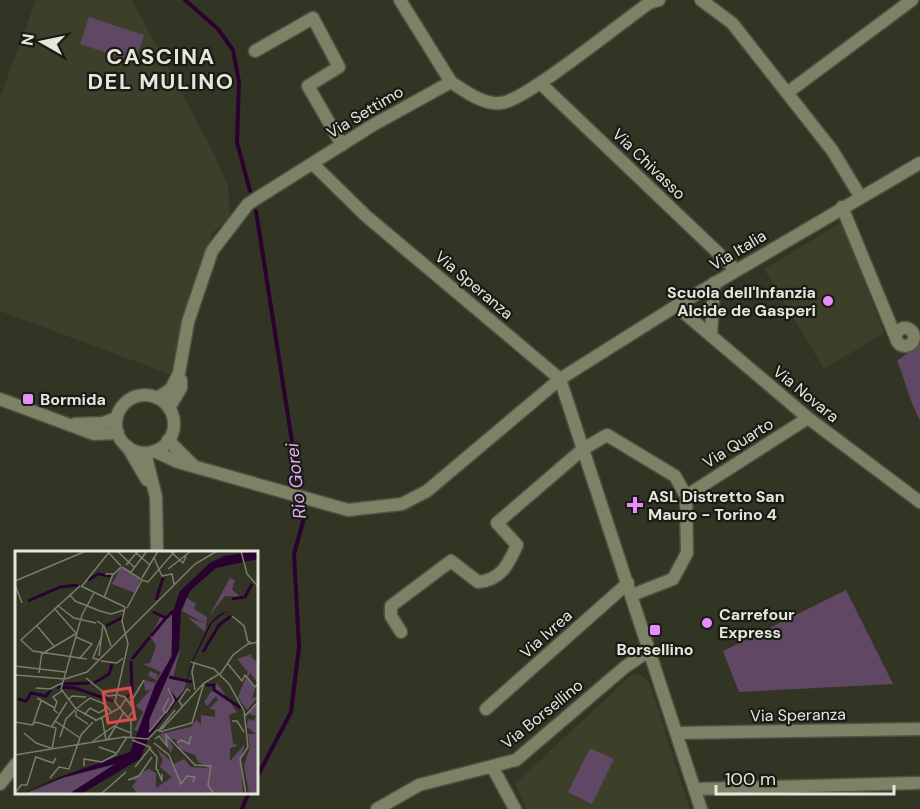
<svg xmlns="http://www.w3.org/2000/svg" width="920" height="809" font-family="'DM Sans',sans-serif">
	<style>
		.built { fill: #3c3f29 }
		.green { fill: #604865 }
		.lines { fill: none; stroke-linecap: round; stroke-linejoin: round }
		.stream { stroke: #290231; stroke-width: 4 }
		.minor-casing { stroke: #4f5142; stroke-width: 15 }
		.tertiary-casing { stroke: #4f5142; stroke-width: 15 }
		.minor { stroke: #7d8165; stroke-width: 12 }
		.tertiary { stroke: #7d8165; stroke-width: 12 }
		.poi-dot { fill: #e98dfe; stroke: #1a1b14; stroke-width: 2 }
		.labels { text-anchor: middle; dominant-baseline: central; stroke-width: 4.5; stroke-linejoin: round; paint-order: stroke }
		.street-label { font-size: 16px; fill: #e5e7dd; stroke: #1a1b14 }
		.poi-label { font-size: 16px; font-weight: bold; fill: #e5e7dd; stroke: #1a1b14; text-anchor: start }
		.water-label { font-size: 18px; font-style: italic; fill: #e6a9f4; stroke: #1a1b14 }
		.district-label { font-size: 22px; font-weight: bold; letter-spacing: 1.5px; fill: #e5e7dd; stroke: #1a1b14 }
		.inset-river { fill: none; stroke: #290231; stroke-width: 3 }
		.inset-road { fill: none; stroke: #7a7c6e; stroke-width: 1.5 }
		.view { fill: #d94e4c; fill-opacity: 0.15; stroke: #d94e4c; stroke-width: 3 }
		.inset-edge { fill: none; stroke: #e5e7dd; stroke-width: 3 }
	</style>
	<rect width="100%" height="100%" fill="#323524"/>
	<path class="built" d="M36,0H132L212,150L228,187L230,218L213,232L180,327L172,375L0,311V97Z
		M842,222L884,333L824,369L764,269Z
		M639,673L649,682L690,809H527L515,784L631,675Z"/>
	<path class="green" d="M89,17L144,35L135,62L80,44Z
		M920,344V420C909,401 906,381 897,361Z
		M846,590L893,684L739,692L723,651Z
		M590,748L614,759L592,804L568,792Z"/>
	<g class="lines">
		<path class="stream" d="M185,0L218,29L233,50L239,82L237,142L250,191
			M256,211L304,518L294,554L299,647L291,712L256,779
			M242,809L249,792"/>
		<defs>
			<path id="minor" d="M400,0L451,82
				M701,0L732,23L832,150L860,196
				M255,51L313,18L339,67L308,86L342,145
				M540,83L736,270
				M787,93L912,0
				M313,164L366,216L560,379
				M842,207L896,338
				M676,306L808,418L920,502
				M896 337a9 9 0 1 1 18 0a9 9 0 1 1-18 0Z
				M711,336L714,283
				M157,398L171,389L179,373L188,322L212,251L248,204L373,125L451,82C465,91 483,105 501,103C525,101 622,22 649,3L659,0
				M169,408L181,388V380
				M127,446L147,480
				M145,453L156,497L157,552
				M686,496L808,418
				M401,632L391,616V606L451,561L478,582C501,580 508,565 517,545L497,523L583,449L607,435L675,476L686,496L687,553L673,579L632,595
				M486,709L628,583
				M677,733L920,729
				M493,768L515,809
				M0,784L16,764
				M695,789L917,783
				M377,809L419,785L516,760L625,667L650,650"/>
			<path id="tertiary" d="M560,379L701,809
				M116 424a29 29 0 1 1 58 0a29 29 0 1 1-58 0Z
				M0,399L94,434L118,433
				M75,424L103,423L116,418
				M168,440L193,465
				M154,451L178,462L348,510L402,504L427,491L560,379L676,306L920,163"/>
		</defs>
		<use href="#minor" class="minor-casing"/>
		<use href="#tertiary" class="tertiary-casing"/>
		<use href="#minor" class="minor"/>
		<use href="#tertiary" class="tertiary"/>
	</g>
	<g class="poi-dot">
		<circle cx="828" cy="301" r="6"/>
		<rect x="22" y="393" width="12" height="12" rx="3"/>
		<path d="M632 496h6v6h6v6h-6v6h-6v-6h-6v-6h6z"/>
		<circle cx="707" cy="623" r="6"/>
		<rect x="649" y="624" width="12" height="12" rx="3"/>
	</g>
	<g class="labels">
		<g class="street-label">
			<text transform="translate(365 112) rotate(-31)">Via Settimo</text>
			<text transform="translate(649 164) rotate(44)">Via Chivasso</text>
			<text transform="translate(738 250) rotate(-31)">Via Italia</text>
			<text transform="translate(474 285) rotate(40)">Via Speranza</text>
			<text transform="translate(806 394) rotate(39)">Via Novara</text>
			<text transform="translate(738 443) rotate(-32)">Via Quarto</text>
			<text transform="translate(546 634) rotate(-42)">Via Ivrea</text>
			<text transform="translate(542 714) rotate(-39)">Via Borsellino</text>
			<text transform="translate(798 715) rotate(-1)">Via Speranza</text>
		</g>
		<g class="poi-label">
			<text x="816" y="292" text-anchor="end">Scuola dell'Infanzia<tspan x="816" dy="18">Alcide de Gasperi</tspan></text>
			<text x="40" y="399">Bormida</text>
			<text x="648" y="496">ASL Distretto San<tspan x="648" dy="18">Mauro - Torino 4</tspan></text>
			<text x="719" y="614">Carrefour<tspan x="719" dy="18">Express</tspan></text>
			<text x="655" y="649" text-anchor="middle">Borsellino</text>
		</g>
		<g class="water-label">
			<text transform="translate(296 481) rotate(-96)">Rio Gorei</text>
		</g>
		<g class="district-label">
			<text x="161" y="56">CASCINA<tspan x="161" dy="25">DEL MULINO</tspan></text>
		</g>
	</g>
	<g transform="translate(15 551)">
		<rect width="243" height="243" fill="#323524"/>
		<path d="M106,16L125,29L120,42L97,33ZM215,27L220,29L217,39L226,46L210,45L194,65ZM172,47L181,53L179,58L192,66L190,81L172,66L191,73L167,60ZM158,61L156,105L123,180L119,179L128,161L121,155L136,138L130,140L129,129L140,132L142,129L133,125L135,120L142,123V128L146,121L128,113L135,112L141,95L135,85L146,65L151,67ZM166,96L158,126L172,129L171,136L162,148L156,140L160,151L134,181L135,167ZM237,103L236,106L243,112V132L235,122L233,126L240,138L237,147L243,146L232,159L223,146L233,121L222,108ZM202,132L222,161L214,164L218,192L223,195L215,197V210L230,193L226,206L228,243H123L117,235L122,230L116,228L128,221L134,218L141,222V237L157,226L145,216L148,209L142,198L159,213L169,208L176,216L193,217L183,211L180,204L164,198L161,189L153,187L158,196L156,202L145,183L176,176L181,169L186,173V164L200,166V159L194,158L203,149L201,145L192,155L189,151ZM243,151V243H234L229,215L235,196L233,183H241L232,176L233,168L239,170L241,165L233,163ZM104,212L54,243H10L48,227Z" fill="#604865"/>
		<path d="M243,0V8L201,17L175,40L166,59L164,99L134,169V182L160,151L153,137L162,148L169,140L176,112L194,74L198,69L205,63L212,60L243,55L212,60L197,72L177,112L169,141L134,186L125,208L66,243H54L100,213L46,227L6,243L42,227L115,201L140,134L157,105V63L165,40L195,12L209,5Z" fill="#290231"/>
		<path class="inset-river" d="M73,29L83,23L96,25M217,48L230,46L237,33M141,49L148,27M13,50L45,36L63,34M138,61L151,67L158,60M91,75L108,66M136,85L150,68M188,101L204,74L216,65M117,108L135,86M154,126L177,131M79,132L94,123L97,113M48,133L75,132M191,134H199V139L226,157M42,136L60,137L98,150M111,146L117,142L116,110M3,148L11,150L16,142L31,145L36,139"/>
		<path class="inset-road" d="M102,0L119,16M119,0L135,14M155,0L168,12L171,5M226,0L232,23L243,35M93,1L106,15M139,7L147,25L157,23L159,33M111,14L123,0M107,16L127,29M153,18L176,0M116,21L132,0M90,23H99L106,16M127,27L143,0M127,29L133,31L160,0M0,30L71,0M0,34L7,52M65,35L6,89L18,100L72,108M66,35L110,56M67,35L95,0M79,42L67,64L46,138L61,158L81,169M55,44L60,50L85,60L96,63L109,59M89,47L98,23M42,54L59,67L81,72M110,56L107,70L113,93L100,151L116,170V186M39,57L61,82M112,57L127,29M217,65L229,75L233,91H236M82,70L88,74L84,105M22,75L39,95M89,75L96,95M61,86L77,93L64,108M30,101L62,82M84,109L78,107L87,85M86,110L102,112L108,107M176,111L199,118L214,133L229,160L233,196L225,208L231,243M179,113L177,121L180,139M213,113L227,130L230,124L240,136L243,133M0,115L50,121M24,122L27,101M0,124L50,128L72,121L180,13L202,0M71,127L93,145L101,144M21,137L35,138L47,132M103,144L110,146L119,159L113,167M22,147L40,157M53,149L57,145L71,146M115,152L129,129M168,156L164,150L172,138L175,140M61,158L75,147L90,153L97,162M61,160V165L73,173M43,162L39,159L42,151L38,146L47,140M151,162L159,149L153,137M69,164L75,157L84,162L92,157M230,165L243,151M87,167L91,189M40,170L65,187M80,170L105,157L111,148M217,170H222L229,181M0,171L17,174L21,171L41,177L37,198M18,173L26,150M37,175L52,151M144,179L160,159M146,179L188,133M148,180L177,172L189,132L206,122L218,104L233,93L243,91M134,181L150,162L148,158L154,147M9,182L21,192L36,197M45,186L51,168L60,159M93,188L109,161M140,188L144,185L152,195L151,184L180,214L196,215L193,234L199,243M117,189L135,196M78,190L99,175L116,182M139,192L154,204L166,233L172,225L180,226L178,231M162,192L166,189L174,193L176,185M84,196L101,202M134,197L142,206L141,219M102,202L112,186M0,204L109,186L133,188L142,179L148,181M21,206L38,212L41,207M69,215V208L87,211L102,203M120,216L136,196M142,218L147,230V223M35,227L44,216L54,218L66,184L78,171M113,229L124,225L137,206M0,242L6,234H12L21,205M86,243L111,221"/>
		<path class="view" d="M115,137L120,168L93,172L88,141Z"/>
		<rect width="243" height="243" class="inset-edge"/>
	</g>
	<g transform="translate(42 42) rotate(279)" stroke="#1a1b14" stroke-width="4.5" paint-order="stroke">
	<path d="M0-4.5L10 22L0 15L-10 22Z" fill="#e5e7dd"/>
	<text y="-9" font-size="16" font-weight="bold" text-anchor="middle" fill="#e5e7dd">N</text>
	</g>
	<path d="M716 785v9h178v-9" fill="none" stroke="#e5e7dd" stroke-width="3"/>
	<text x="725" y="785" font-size="18" fill="#e5e7dd" stroke="#1a1b14" stroke-width="4.5" paint-order="stroke">100 m</text>
</svg>
